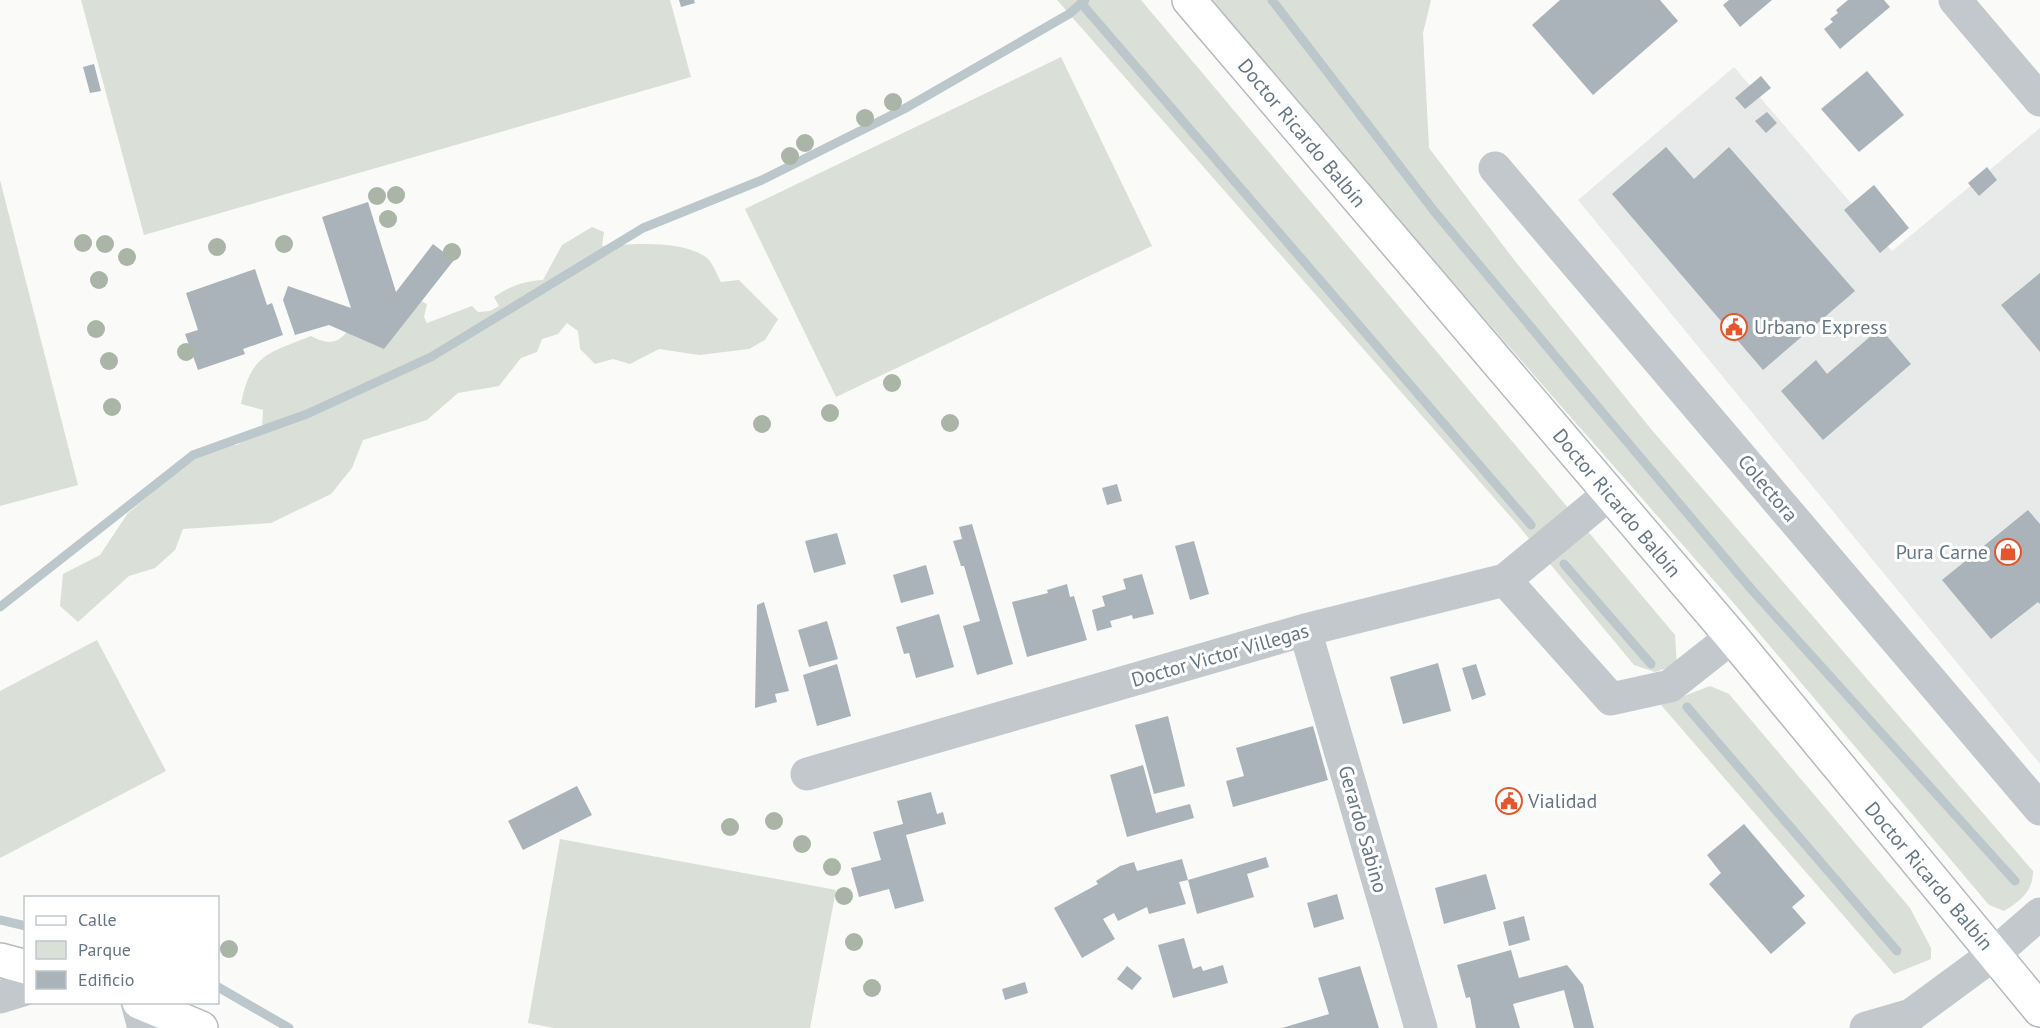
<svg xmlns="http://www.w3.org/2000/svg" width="2040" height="1028" font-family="'PT Sans',sans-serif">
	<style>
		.built { fill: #e8e9e9 }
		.green { fill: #dadfd7 }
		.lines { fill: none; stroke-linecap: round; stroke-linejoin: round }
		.stream { stroke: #bbc7cb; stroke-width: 9 }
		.building { fill: #aab3b9 }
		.major-casing { stroke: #b5babe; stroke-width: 36 }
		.minor { stroke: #c3c8cc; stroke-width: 33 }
		.major { stroke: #fff; stroke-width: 33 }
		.tree { fill: #aab4a7 }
		.labels { text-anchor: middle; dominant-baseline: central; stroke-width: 6; stroke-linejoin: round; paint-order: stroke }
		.street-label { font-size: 20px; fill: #657683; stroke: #fff }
		.poi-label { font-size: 20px; fill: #657683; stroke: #fff; text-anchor: start }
	</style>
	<rect width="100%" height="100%" fill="#fafaf8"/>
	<path class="built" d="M1734,67L1892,251L2040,128V764L1578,200Z"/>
	<path class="green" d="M81,0H670L691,77L144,235Z
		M1057,0H1141L1675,635L1677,665L1655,672L1634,665L1517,524Z
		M1212,0H1431L1423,33L1429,148L1515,261L1651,429L2033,871C2033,891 2021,901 2004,911L1989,905L1731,600L1350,165Z
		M1061,57L1152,246L836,397L745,209Z
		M0,180L78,485L0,506Z
		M592,227L604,232L602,246C630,244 683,239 707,258C713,263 717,275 721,282L739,280L778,319L765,340L749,349L699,355L659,349L630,364L613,359L595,364L580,349L578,331L567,323L558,334L542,339L537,352L521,358L499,386L458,393L427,420L363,440L352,468L331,494L271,523L183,529L175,550L155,568L129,576L78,622L60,606L63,574L100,555L128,513L208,446L237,445L262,430L263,410L241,404C250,355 268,353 311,336C345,354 345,326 367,309C377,302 395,298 407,294L427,304L424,317L427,323L472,306L478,312L490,311L499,306L494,297C511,286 523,281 543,280L562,245Z
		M97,640L166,771L0,858V691Z
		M1710,686L1729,694L1910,908L1931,948V959L1894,974L1661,705Z
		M560,839L836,890L810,1028H554L528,1023Z"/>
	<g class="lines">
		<path class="stream" d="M1272,0L1434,211L1575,380L1752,590L2015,881
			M1081,3L1531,525
			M1564,564L1651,664
			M0,607L193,455L307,414L431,357L643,228L762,180L904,109L1069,14L1085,0
			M1687,707L1897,951
			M0,920L26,926
			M218,987L289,1028"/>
	</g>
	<path class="building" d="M679,0H694L695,3L681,7Z
		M1560,0H1660L1678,21L1593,95L1532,25Z
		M1729,0H1772L1740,27L1723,5Z
		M1848,0H1884L1890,7L1840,49L1824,29L1833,22L1830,19L1838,13L1836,10Z
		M94,64L101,91L90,93L83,67Z
		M1867,71L1904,115L1859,152L1821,109Z
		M1761,76L1771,88L1745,109L1735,98Z
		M1767,112L1777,123L1766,133L1755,121Z
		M1666,147L1694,179L1729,147L1855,291L1763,370L1612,194Z
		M1987,167L1997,180L1979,196L1968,183Z
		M1874,185L1909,228L1880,253L1844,210Z
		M368,202L396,292L433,244L454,260L384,349L329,325L295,335L283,300L288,286L351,308L322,217Z
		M255,269L267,305L272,303L283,335L243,349L245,354L198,370L185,334L198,330L186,293Z
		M2040,273V352L2001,305Z
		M1880,328L1911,364L1823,440L1781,391L1816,360L1827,374Z
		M1117,484L1122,501L1107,505L1102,488Z
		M2028,510L2040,524V604L2038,602L1991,639L1942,580Z
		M972,524L1013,664L977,675L963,626L980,621L964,566H961L953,541L962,539L959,527Z
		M837,533L846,564L814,573L805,541Z
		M1194,541L1209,594L1190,600L1175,546Z
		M926,565L934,594L901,603L893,575Z
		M1142,574L1154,614L1133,619L1132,615L1110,621L1112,627L1097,631L1092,610L1105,606L1102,596L1126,589L1123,579Z
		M1067,584L1070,597L1074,596L1087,640L1027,657L1012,602L1048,593L1047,590Z
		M764,602L789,691L775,694L777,702L755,708L757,605Z
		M939,614L954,667L916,678L909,653L904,654L896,627Z
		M827,621L838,659L809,667L798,630Z
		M1438,663L1451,711L1403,724L1390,677Z
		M837,664L851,716L817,726L803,675Z
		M1476,664L1486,695L1472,700L1462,668Z
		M1168,716L1185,786L1154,794L1135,725Z
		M1313,726L1328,780L1233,807L1226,781L1244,776L1236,748Z
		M1143,765L1156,813L1190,804L1194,818L1127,837L1110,775Z
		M577,786L592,815L523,850L508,821Z
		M931,792L937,814L943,812L946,824L906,835L924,901L895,909L889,889L859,897L851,868L881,860L873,832L903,824L897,801Z
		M1744,824L1805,896L1792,907L1806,923L1771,954L1709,884L1721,873L1707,855Z
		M1266,857L1269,867L1247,874L1254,897L1197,914L1188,880Z
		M1182,859L1188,880L1179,882L1186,904L1149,914L1147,907L1118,921L1114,913L1103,919L1115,939L1082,958L1054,908L1098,884L1096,881L1120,866L1134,862L1137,871Z
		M1486,874L1496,909L1444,924L1435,888Z
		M1337,894L1344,919L1314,928L1307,903Z
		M1524,916L1530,940L1509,946L1503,922Z
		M1184,938L1193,969L1201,966L1203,971L1223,965L1228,983L1173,998L1158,945Z
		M1511,950L1519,978L1567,965L1583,985L1594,1028H1574L1564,990L1513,1004L1520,1028H1476L1470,997L1466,998L1457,965Z
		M1127,966L1142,978L1132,990L1117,979Z
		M1360,966L1379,1028H1282L1329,1014L1318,978Z
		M1025,982L1028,993L1005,1000L1002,989Z"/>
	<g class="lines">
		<defs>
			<path id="major" d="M1189,0L1732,637L2040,1010
				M0,960L26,967
				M139,1002L201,1028"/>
		</defs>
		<use href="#major" class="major-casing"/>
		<path class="minor" d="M1955,0L2040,100
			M1495,168L2040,809
			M1505,580L1611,699L1670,686L1732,637
			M1305,630L1421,1028
			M807,774L1305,630L1505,580L1609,494
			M0,997L26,989
			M137,1002L144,1028
			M1866,1028L1911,1015L1994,954L2040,914"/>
		<use href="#major" class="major"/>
	</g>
	<g class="tree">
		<circle cx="893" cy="102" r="9"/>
		<circle cx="865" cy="118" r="9"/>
		<circle cx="805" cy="143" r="9"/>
		<circle cx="790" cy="156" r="9"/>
		<circle cx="396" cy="195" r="9"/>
		<circle cx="377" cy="196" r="9"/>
		<circle cx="388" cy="219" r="9"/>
		<circle cx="83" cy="243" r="9"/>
		<circle cx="105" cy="244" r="9"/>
		<circle cx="284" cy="244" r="9"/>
		<circle cx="217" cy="247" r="9"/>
		<circle cx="452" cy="252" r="9"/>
		<circle cx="127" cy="257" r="9"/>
		<circle cx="99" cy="280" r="9"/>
		<circle cx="96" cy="329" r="9"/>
		<circle cx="186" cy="352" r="9"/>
		<circle cx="109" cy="361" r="9"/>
		<circle cx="892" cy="383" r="9"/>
		<circle cx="112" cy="407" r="9"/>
		<circle cx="830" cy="413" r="9"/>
		<circle cx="950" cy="423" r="9"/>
		<circle cx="762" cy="424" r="9"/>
		<circle cx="774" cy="821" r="9"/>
		<circle cx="730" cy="827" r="9"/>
		<circle cx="802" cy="844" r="9"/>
		<circle cx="832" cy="867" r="9"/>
		<circle cx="844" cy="896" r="9"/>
		<circle cx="854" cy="942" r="9"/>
		<circle cx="229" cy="949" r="9"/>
		<circle cx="872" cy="988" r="9"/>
	</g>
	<defs>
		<symbol id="civic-ring" viewBox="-11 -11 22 22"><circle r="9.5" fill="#fff" stroke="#e4572e" stroke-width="1.5"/><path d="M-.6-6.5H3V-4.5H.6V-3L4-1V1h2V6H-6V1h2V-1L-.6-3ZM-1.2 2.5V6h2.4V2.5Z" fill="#e4572e"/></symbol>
		<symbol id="shop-ring" viewBox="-11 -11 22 22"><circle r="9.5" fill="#fff" stroke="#e4572e" stroke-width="1.5"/><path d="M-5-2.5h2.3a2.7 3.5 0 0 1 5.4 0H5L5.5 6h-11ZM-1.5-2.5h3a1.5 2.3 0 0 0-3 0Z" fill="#e4572e"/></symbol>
	</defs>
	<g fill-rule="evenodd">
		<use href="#civic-ring" x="1719" y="312" width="30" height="30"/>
		<use href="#shop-ring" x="1993" y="537" width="30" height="30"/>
		<use href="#civic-ring" x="1494" y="786" width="30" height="30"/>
	</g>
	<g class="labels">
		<g class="street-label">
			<text transform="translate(1302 133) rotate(50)">Doctor Ricardo Balbín</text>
			<text transform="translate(1768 488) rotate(50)">Colectora</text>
			<text transform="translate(1617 503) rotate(50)">Doctor Ricardo Balbín</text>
			<text transform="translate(1220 655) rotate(-16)">Doctor Victor Villegas</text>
			<text transform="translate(1363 829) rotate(74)">Gerardo Sabino</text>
			<text transform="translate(1929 876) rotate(50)">Doctor Ricardo Balbín</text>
		</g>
		<g class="poi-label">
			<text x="1754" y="327">Urbano Express</text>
			<text x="1988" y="552" text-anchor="end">Pura Carne</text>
			<text x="1528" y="801">Vialidad</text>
		</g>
	</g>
	<rect x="24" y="896" width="195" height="108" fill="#ffffff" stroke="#c1c8cd" stroke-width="1.5"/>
	<rect x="36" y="916" width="30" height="9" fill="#ffffff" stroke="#c1c8cd" stroke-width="1.5"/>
	<text x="78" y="926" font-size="18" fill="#657683">Calle</text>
	<rect x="36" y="941" width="30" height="18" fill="#dadfd7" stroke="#c1c8cd" stroke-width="1.5"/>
	<text x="78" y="956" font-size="18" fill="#657683">Parque</text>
	<rect x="36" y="971" width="30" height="18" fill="#aab3b9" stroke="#c1c8cd" stroke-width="1.5"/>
	<text x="78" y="986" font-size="18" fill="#657683">Edificio</text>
</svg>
